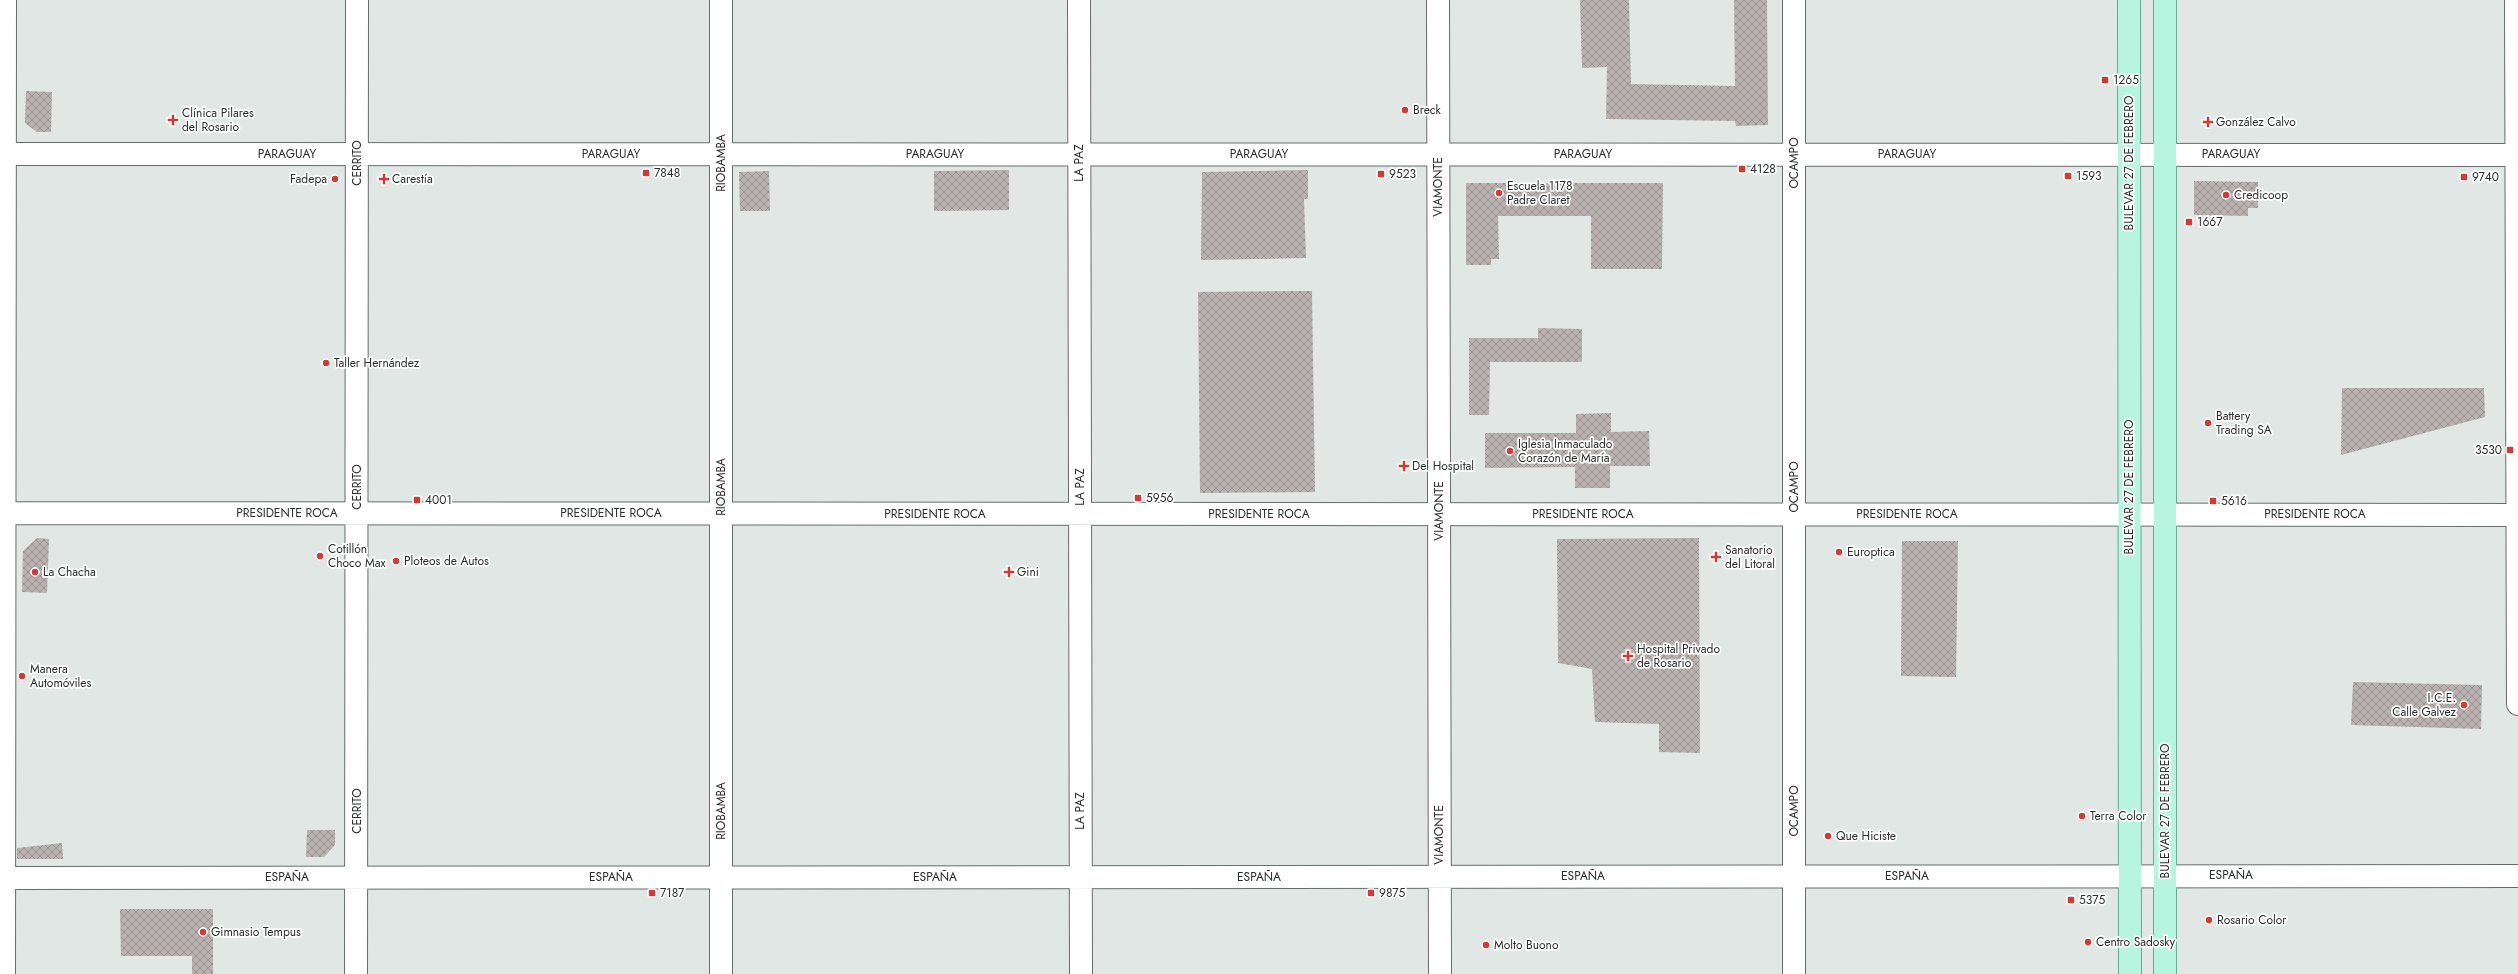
<svg xmlns="http://www.w3.org/2000/svg" width="2518" height="974" font-family="Jost,sans-serif">
	<style>
		.building { fill: url(#building-cross-hatch) }
		.lines { fill: none; stroke-linecap: round; stroke-linejoin: round }
		.minor-casing { stroke: #676d6b; stroke-width: 24 }
		.major-casing { stroke: #66ab94; stroke-width: 24 }
		.minor { stroke: #fff; stroke-width: 22 }
		.major { stroke: #b7f5e0; stroke-width: 22 }
		.poi-dot { fill: #cb3d37; stroke: #fff; stroke-width: 1.5 }
		.labels { text-anchor: middle; dominant-baseline: central; stroke-width: 3.5; stroke-linejoin: round; paint-order: stroke }
		.poi-label { font-size: 12px; fill: #2a2d2c; stroke: #fff; text-anchor: start }
		.street-label { font-size: 12px; fill: #2a2d2c; stroke: #fff }
	</style>
	<defs>
		<pattern id="building-cross-hatch" width="8" height="8" patternUnits="userSpaceOnUse"><rect width="8" height="8" fill="#bab2b1"/><path d="M0 0l8 8M0 8l8-8" fill="none" stroke="#979190"/></pattern>
	</defs>
	<rect width="100%" height="100%" fill="#e0e7e4"/>
	<path class="building" d="M1580,0H1629L1631,84L1735,86L1734,0H1767L1768,125L1736,126L1735,121L1606,119L1607,67L1582,68Z
		M26,91L52,92L51,132H37L25,123Z
		M1009,170V210L934,211V171Z
		M1308,170V199H1304L1306,258L1201,260L1202,172Z
		M769,171L770,211H740L739,172Z
		M2194,181L2258,182V208H2248V216L2194,215Z
		M1466,183H1663L1662,269H1591V216H1498L1499,259H1491V265H1466Z
		M1312,291L1315,492L1200,493L1198,292Z
		M1538,328L1582,329V362H1490L1489,415H1469V338H1538Z
		M2342,388H2484L2485,417L2341,455Z
		M1611,413V432L1649,431L1650,466H1610V488H1575V467L1485,468V433H1576V414Z
		M37,538L49,539L47,593L22,592L23,551Z
		M1699,538L1700,753L1659,752V724L1595,722L1592,669L1558,663L1557,539Z
		M1902,541H1958L1956,677L1901,676Z
		M2353,682L2482,685L2481,729L2351,725Z
		M307,830H335V845L324,857H306Z
		M62,843L63,859H17V848Z
		M120,909H213V974H192V956H121Z"/>
	<g class="lines">
		<defs>
			<path id="minor" d="M721,0V974
				M1079,0L1081,974
				M1438,0L1440,974
				M1794,0V974
				M2516,0L2518,704
				M0,154L2518,155
				M0,513L2518,515
				M0,878L2518,876
				M4,974L5,0
				M356,974L357,0"/>
			<path id="major" d="M2129,0L2130,974
				M2165,0V974"/>
		</defs>
		<use href="#minor" class="minor-casing"/>
		<use href="#major" class="major-casing"/>
		<use href="#minor" class="minor"/>
		<use href="#major" class="major"/>
	</g>
	<g class="poi-dot">
		<rect x="2101" y="76" width="8" height="8" rx="2"/>
		<circle cx="1405" cy="110" r="4"/>
		<path d="M171 114h4v4h4v4h-4v4h-4v-4h-4v-4h4z"/>
		<path d="M2206 116h4v4h4v4h-4v4h-4v-4h-4v-4h4z"/>
		<rect x="1738" y="165" width="8" height="8" rx="2"/>
		<rect x="642" y="169" width="8" height="8" rx="2"/>
		<rect x="1377" y="170" width="8" height="8" rx="2"/>
		<rect x="2064" y="172" width="8" height="8" rx="2"/>
		<rect x="2460" y="173" width="8" height="8" rx="2"/>
		<circle cx="335" cy="179" r="4"/>
		<path d="M382 173h4v4h4v4h-4v4h-4v-4h-4v-4h4z"/>
		<circle cx="1499" cy="193" r="4"/>
		<circle cx="2226" cy="195" r="4"/>
		<rect x="2185" y="218" width="8" height="8" rx="2"/>
		<circle cx="326" cy="363" r="4"/>
		<circle cx="2208" cy="423" r="4"/>
		<rect x="2506" y="446" width="8" height="8" rx="2"/>
		<circle cx="1510" cy="451" r="4"/>
		<path d="M1402 460h4v4h4v4h-4v4h-4v-4h-4v-4h4z"/>
		<rect x="1134" y="494" width="8" height="8" rx="2"/>
		<rect x="413" y="496" width="8" height="8" rx="2"/>
		<rect x="2209" y="497" width="8" height="8" rx="2"/>
		<circle cx="1839" cy="552" r="4"/>
		<circle cx="320" cy="556" r="4"/>
		<path d="M1714 551h4v4h4v4h-4v4h-4v-4h-4v-4h4z"/>
		<circle cx="396" cy="561" r="4"/>
		<circle cx="35" cy="572" r="4"/>
		<path d="M1007 566h4v4h4v4h-4v4h-4v-4h-4v-4h4z"/>
		<path d="M1626 650h4v4h4v4h-4v4h-4v-4h-4v-4h4z"/>
		<circle cx="22" cy="676" r="4"/>
		<circle cx="2464" cy="705" r="4"/>
		<circle cx="2082" cy="816" r="4"/>
		<circle cx="1828" cy="836" r="4"/>
		<rect x="648" y="889" width="8" height="8" rx="2"/>
		<rect x="1367" y="889" width="8" height="8" rx="2"/>
		<rect x="2067" y="896" width="8" height="8" rx="2"/>
		<circle cx="2209" cy="920" r="4"/>
		<circle cx="203" cy="932" r="4"/>
		<circle cx="2088" cy="942" r="4"/>
		<circle cx="1486" cy="945" r="4"/>
	</g>
	<g class="labels">
		<g class="poi-label">
			<text x="2113" y="80">1265</text>
			<text x="1413" y="110">Breck</text>
			<text x="182" y="113">Clínica Pilares<tspan x="182" dy="14">del Rosario</tspan></text>
			<text x="2216" y="122">González Calvo</text>
			<text x="1750" y="169">4128</text>
			<text x="654" y="173">7848</text>
			<text x="1389" y="174">9523</text>
			<text x="2076" y="176">1593</text>
			<text x="2472" y="177">9740</text>
			<text x="327" y="179" text-anchor="end">Fadepa</text>
			<text x="392" y="179">Carestía</text>
			<text x="1507" y="186">Escuela 1178<tspan x="1507" dy="14">Padre Claret</tspan></text>
			<text x="2234" y="195">Credicoop</text>
			<text x="2197" y="222">1667</text>
			<text x="334" y="363">Taller Hernández</text>
			<text x="2216" y="416">Battery<tspan x="2216" dy="14">Trading SA</tspan></text>
			<text x="1518" y="444">Iglesia Inmaculado<tspan x="1518" dy="14">Corazón de María</tspan></text>
			<text x="2502" y="450" text-anchor="end">3530</text>
			<text x="1412" y="466">Del Hospital</text>
			<text x="1146" y="498">5956</text>
			<text x="425" y="500">4001</text>
			<text x="2221" y="501">5616</text>
			<text x="328" y="549">Cotillón<tspan x="328" dy="14">Choco Max</tspan></text>
			<text x="1725" y="550">Sanatorio<tspan x="1725" dy="14">del Litoral</tspan></text>
			<text x="1847" y="552">Europtica</text>
			<text x="404" y="561">Ploteos de Autos</text>
			<text x="43" y="572">La Chacha</text>
			<text x="1017" y="572">Gini</text>
			<text x="1637" y="649">Hospital Privado<tspan x="1637" dy="14">de Rosario</tspan></text>
			<text x="30" y="669">Manera<tspan x="30" dy="14">Automóviles</tspan></text>
			<text x="2456" y="698" text-anchor="end">I.C.E.<tspan x="2456" dy="14">Calle Galvez</tspan></text>
			<text x="2090" y="816">Terra Color</text>
			<text x="1836" y="836">Que Hiciste</text>
			<text x="660" y="893">7187</text>
			<text x="1379" y="893">9875</text>
			<text x="2079" y="900">5375</text>
			<text x="2217" y="920">Rosario Color</text>
			<text x="211" y="932">Gimnasio Tempus</text>
			<text x="2096" y="942">Centro Sadosky</text>
			<text x="1494" y="945">Molto Buono</text>
		</g>
		<g class="street-label">
			<text x="287" y="154">PARAGUAY</text>
			<text x="611" y="154">PARAGUAY</text>
			<text x="935" y="154">PARAGUAY</text>
			<text x="1259" y="154">PARAGUAY</text>
			<text x="1583" y="154">PARAGUAY</text>
			<text x="1907" y="154">PARAGUAY</text>
			<text x="2231" y="154">PARAGUAY</text>
			<text transform="translate(357 163) rotate(-90)">CERRITO</text>
			<text transform="translate(721 163) rotate(-90)">RIOBAMBA</text>
			<text transform="translate(1079 163) rotate(-90)">LA PAZ</text>
			<text transform="translate(1794 163) rotate(-90)">OCAMPO</text>
			<text transform="translate(2129 163) rotate(-90)">BULEVAR 27 DE FEBRERO</text>
			<text transform="translate(1438 187) rotate(-90)">VIAMONTE</text>
			<text transform="translate(357 487) rotate(-90)">CERRITO</text>
			<text transform="translate(721 487) rotate(-90)">RIOBAMBA</text>
			<text transform="translate(1080 487) rotate(-90)">LA PAZ</text>
			<text transform="translate(1794 487) rotate(-90)">OCAMPO</text>
			<text transform="translate(2129 487) rotate(-90)">BULEVAR 27 DE FEBRERO</text>
			<text transform="translate(1439 511) rotate(-90)">VIAMONTE</text>
			<text x="287" y="513">PRESIDENTE ROCA</text>
			<text x="611" y="513">PRESIDENTE ROCA</text>
			<text x="935" y="514">PRESIDENTE ROCA</text>
			<text x="1259" y="514">PRESIDENTE ROCA</text>
			<text x="1583" y="514">PRESIDENTE ROCA</text>
			<text x="1907" y="514">PRESIDENTE ROCA</text>
			<text x="2315" y="514">PRESIDENTE ROCA</text>
			<text transform="translate(357 811) rotate(-90)">CERRITO</text>
			<text transform="translate(721 811) rotate(-90)">RIOBAMBA</text>
			<text transform="translate(1080 811) rotate(-90)">LA PAZ</text>
			<text transform="translate(1794 811) rotate(-90)">OCAMPO</text>
			<text transform="translate(2165 811) rotate(-90)">BULEVAR 27 DE FEBRERO</text>
			<text transform="translate(1439 835) rotate(-90)">VIAMONTE</text>
			<text x="2231" y="875">ESPAÑA</text>
			<text x="1583" y="876">ESPAÑA</text>
			<text x="1907" y="876">ESPAÑA</text>
			<text x="287" y="877">ESPAÑA</text>
			<text x="611" y="877">ESPAÑA</text>
			<text x="935" y="877">ESPAÑA</text>
			<text x="1259" y="877">ESPAÑA</text>
		</g>
	</g>
</svg>
